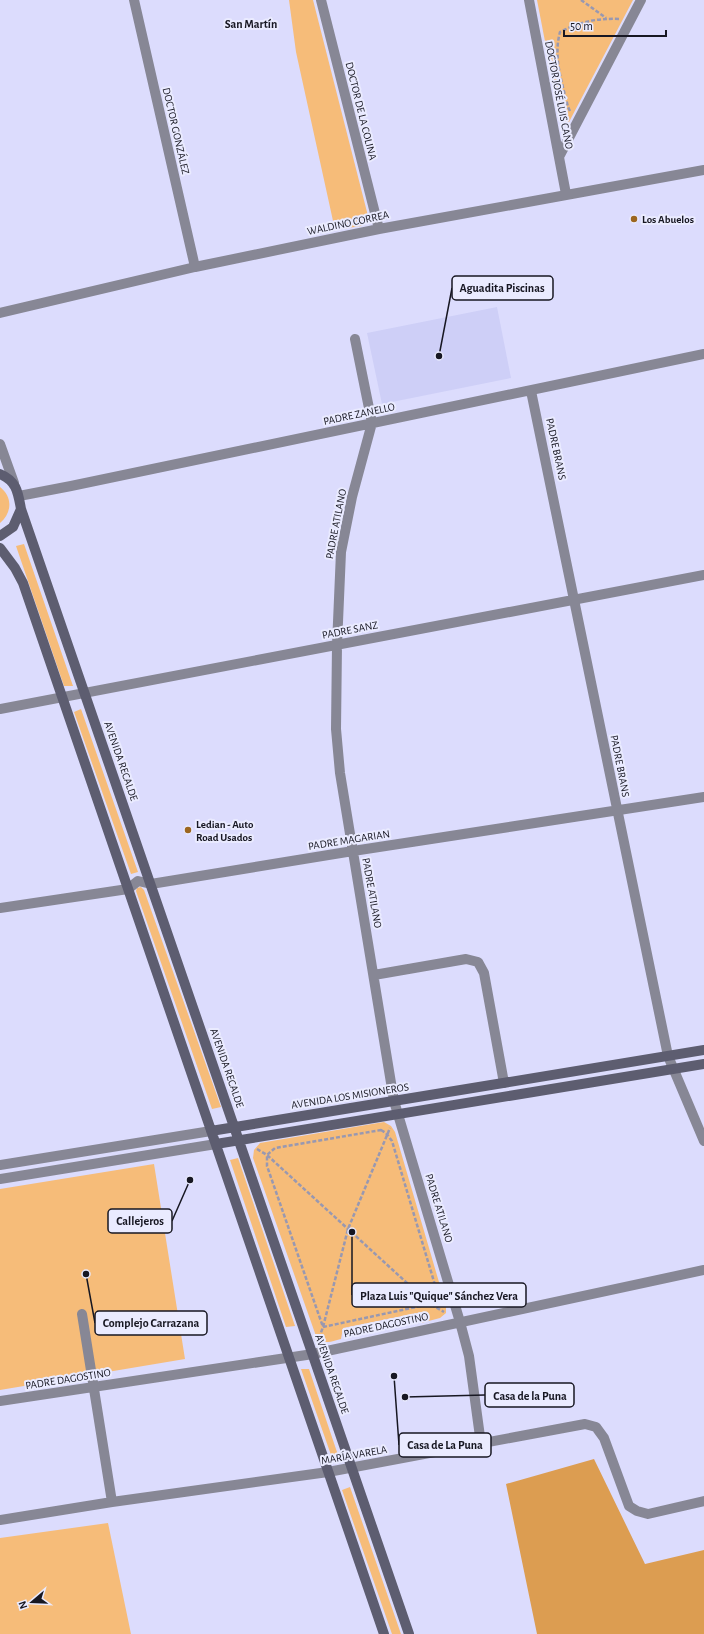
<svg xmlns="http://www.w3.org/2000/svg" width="704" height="1634" font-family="'Alegreya Sans',sans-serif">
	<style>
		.built { fill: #cecff7 }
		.green { fill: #f6bc79 }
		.forest { fill: #dc9d51 }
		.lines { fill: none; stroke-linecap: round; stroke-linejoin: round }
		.path { stroke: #9898b1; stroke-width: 2.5; stroke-dasharray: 4 2; stroke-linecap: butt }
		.minor { stroke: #878795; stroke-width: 10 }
		.tertiary { stroke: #878795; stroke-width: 10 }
		.secondary { stroke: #5d5d70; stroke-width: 10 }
		.poi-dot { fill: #9c661f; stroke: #eaebff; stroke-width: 1.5 }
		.labels { text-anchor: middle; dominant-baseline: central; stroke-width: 4; stroke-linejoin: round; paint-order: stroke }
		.street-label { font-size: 11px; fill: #171722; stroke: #eaebff }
		.poi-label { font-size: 11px; font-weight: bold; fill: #171722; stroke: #eaebff; text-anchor: start }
		.neighbourhood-label { font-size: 12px; font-weight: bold; fill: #171722; stroke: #eaebff }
		.leader { fill: none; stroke: #171722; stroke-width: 1.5 }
		.callout-dot { fill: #171722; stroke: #eaebff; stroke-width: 1.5 }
		.callout { fill: #eaebff; stroke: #171722; stroke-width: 1.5 }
		.callout-label { font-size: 12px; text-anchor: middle; font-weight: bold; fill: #171722 }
	</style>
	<rect width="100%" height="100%" fill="#dcdcfd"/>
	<path class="built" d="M497,307L511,378L382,404L367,333Z"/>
	<path class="green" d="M289,0H313L368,216L367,222L361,226L335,230L296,52Z
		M537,0H633L569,122L564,123L560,119Z
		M0,487C13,497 12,513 0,523Z
		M24,544L73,686H64L16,546Z
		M81,709L138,872L131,874L74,712Z
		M141,887L144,890L221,1107L212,1109L136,891L137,888Z
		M384,1122L391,1126L395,1132L446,1306V1313L440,1318L421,1323L422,1312L343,1328L341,1339C330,1342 325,1345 316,1336L253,1158L254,1150L260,1143Z
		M238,1158L295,1326L286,1327L230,1160Z
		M154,1164L185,1359L0,1390V1189Z
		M301,1369H309L338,1455H331Z
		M350,1487L401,1634H392L342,1490Z
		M108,1523L131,1634H0V1538Z"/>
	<path class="forest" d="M594,1459L645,1564L704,1550V1634H537L506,1484Z"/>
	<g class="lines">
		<path class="path" d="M581,0L606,18
			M570,111L568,107C562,82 553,58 560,32C579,22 597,18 619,19
			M381,1130L386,1133L392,1141L438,1295L430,1304L323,1327L267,1166V1155L275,1148Z
			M257,1149L267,1155L430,1304L444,1312
			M319,1338L323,1327L348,1229L390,1128"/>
		<path class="minor" d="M134,0L195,267
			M321,0L379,229
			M529,0L566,194
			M559,157L641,0
			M0,313L195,267L379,229L704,170
			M355,339L372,423L352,497L341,552L337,645L336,729L340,773L394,1101L460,1322L469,1356L481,1444
			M531,391L668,1056L704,1141
			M19,496L71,486L704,354
			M0,709L704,575
			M0,908L128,889L138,881L151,884L353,851L704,797
			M374,975L466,959L478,962L484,973L504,1083
			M82,1314L112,1502
			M0,1401L313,1354L704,1270
			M0,1520L112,1502L328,1472L585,1424L596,1427L604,1438L629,1506L637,1511L648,1514L704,1501"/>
		<path class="tertiary" d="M0,444L14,483
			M0,1165L211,1131
			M0,1179L216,1144"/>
		<path class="secondary" d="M0,474C17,481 18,493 21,509L13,527L0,536
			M21,509L409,1634
			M0,548L15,568L23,583L384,1634
			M211,1131L704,1050
			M216,1144L704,1064"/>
	</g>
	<g class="poi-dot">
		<circle cx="634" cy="219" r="4"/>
		<circle cx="188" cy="830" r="4"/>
	</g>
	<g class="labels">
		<g class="street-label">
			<text transform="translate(559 95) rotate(79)">DOCTOR JOSÉ LUIS CANO</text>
			<text transform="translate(361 111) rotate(76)">DOCTOR DE LA COLINA</text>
			<text transform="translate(176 131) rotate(77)">DOCTOR GONZÁLEZ</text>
			<text transform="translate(348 223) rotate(-12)">WALDINO CORREA</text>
			<text transform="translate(359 414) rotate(-12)">PADRE ZANELLO</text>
			<text transform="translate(556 449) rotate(78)">PADRE BRANS</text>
			<text transform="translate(336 524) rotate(-79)">PADRE ATILANO</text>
			<text transform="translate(350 630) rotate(-11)">PADRE SANZ</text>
			<text transform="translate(121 761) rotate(71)">AVENIDA RECALDE</text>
			<text transform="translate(620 766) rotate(79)">PADRE BRANS</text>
			<text transform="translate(349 840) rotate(-9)">PADRE MAGARIAN</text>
			<text transform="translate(372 893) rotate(80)">PADRE ATILANO</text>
			<text transform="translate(227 1068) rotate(71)">AVENIDA RECALDE</text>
			<text transform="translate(350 1096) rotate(-9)">AVENIDA LOS MISIONEROS</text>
			<text transform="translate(439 1208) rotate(73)">PADRE ATILANO</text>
			<text transform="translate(386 1325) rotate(-12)">PADRE DAGOSTINO</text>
			<text transform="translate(332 1374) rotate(71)">AVENIDA RECALDE</text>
			<text transform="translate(68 1379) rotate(-9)">PADRE DAGOSTINO</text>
			<text transform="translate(354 1455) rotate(-10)">MARÍA VARELA</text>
		</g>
		<g class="poi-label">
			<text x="642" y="219">Los Abuelos</text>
			<text x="196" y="824">Ledian - Auto<tspan x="196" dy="13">Road Usados</tspan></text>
		</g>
		<g class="neighbourhood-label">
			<text x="251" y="24">San Martín</text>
		</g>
	</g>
	<path class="leader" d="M439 356L452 288M190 1180L172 1221M352 1232L352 1295M86 1274L95 1323M405 1397L485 1395M394 1376L399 1445"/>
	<g class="callout-dot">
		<circle cx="439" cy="356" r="4"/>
		<circle cx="190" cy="1180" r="4"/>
		<circle cx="352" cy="1232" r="4"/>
		<circle cx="86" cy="1274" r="4"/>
		<circle cx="405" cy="1397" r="4"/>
		<circle cx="394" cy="1376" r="4"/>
	</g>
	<g class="callout">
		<rect x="452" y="276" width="101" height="24" rx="4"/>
		<rect x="108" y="1209" width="64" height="24" rx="4"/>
		<rect x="352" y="1283" width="174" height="24" rx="4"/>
		<rect x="95" y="1311" width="112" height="24" rx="4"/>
		<rect x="485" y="1383" width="89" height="24" rx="4"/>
		<rect x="399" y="1433" width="92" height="24" rx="4"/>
	</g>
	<g class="callout-label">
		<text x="502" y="292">Aguadita Piscinas</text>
		<text x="140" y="1225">Callejeros</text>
		<text x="439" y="1300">Plaza Luis "Quique" Sánchez Vera</text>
		<text x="151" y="1327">Complejo Carrazana</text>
		<text x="530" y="1400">Casa de la Puna</text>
		<text x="445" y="1449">Casa de La Puna</text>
	</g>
	<g transform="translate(32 1602) rotate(251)" stroke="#eaebff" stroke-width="3" paint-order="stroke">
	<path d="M0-3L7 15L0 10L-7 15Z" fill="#171722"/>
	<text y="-6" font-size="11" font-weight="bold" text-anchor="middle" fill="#171722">N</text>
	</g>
	<path d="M564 30v6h102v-6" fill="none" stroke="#171722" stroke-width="2"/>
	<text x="570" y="30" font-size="12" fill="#171722" stroke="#eaebff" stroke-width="3" paint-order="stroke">50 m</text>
</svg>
